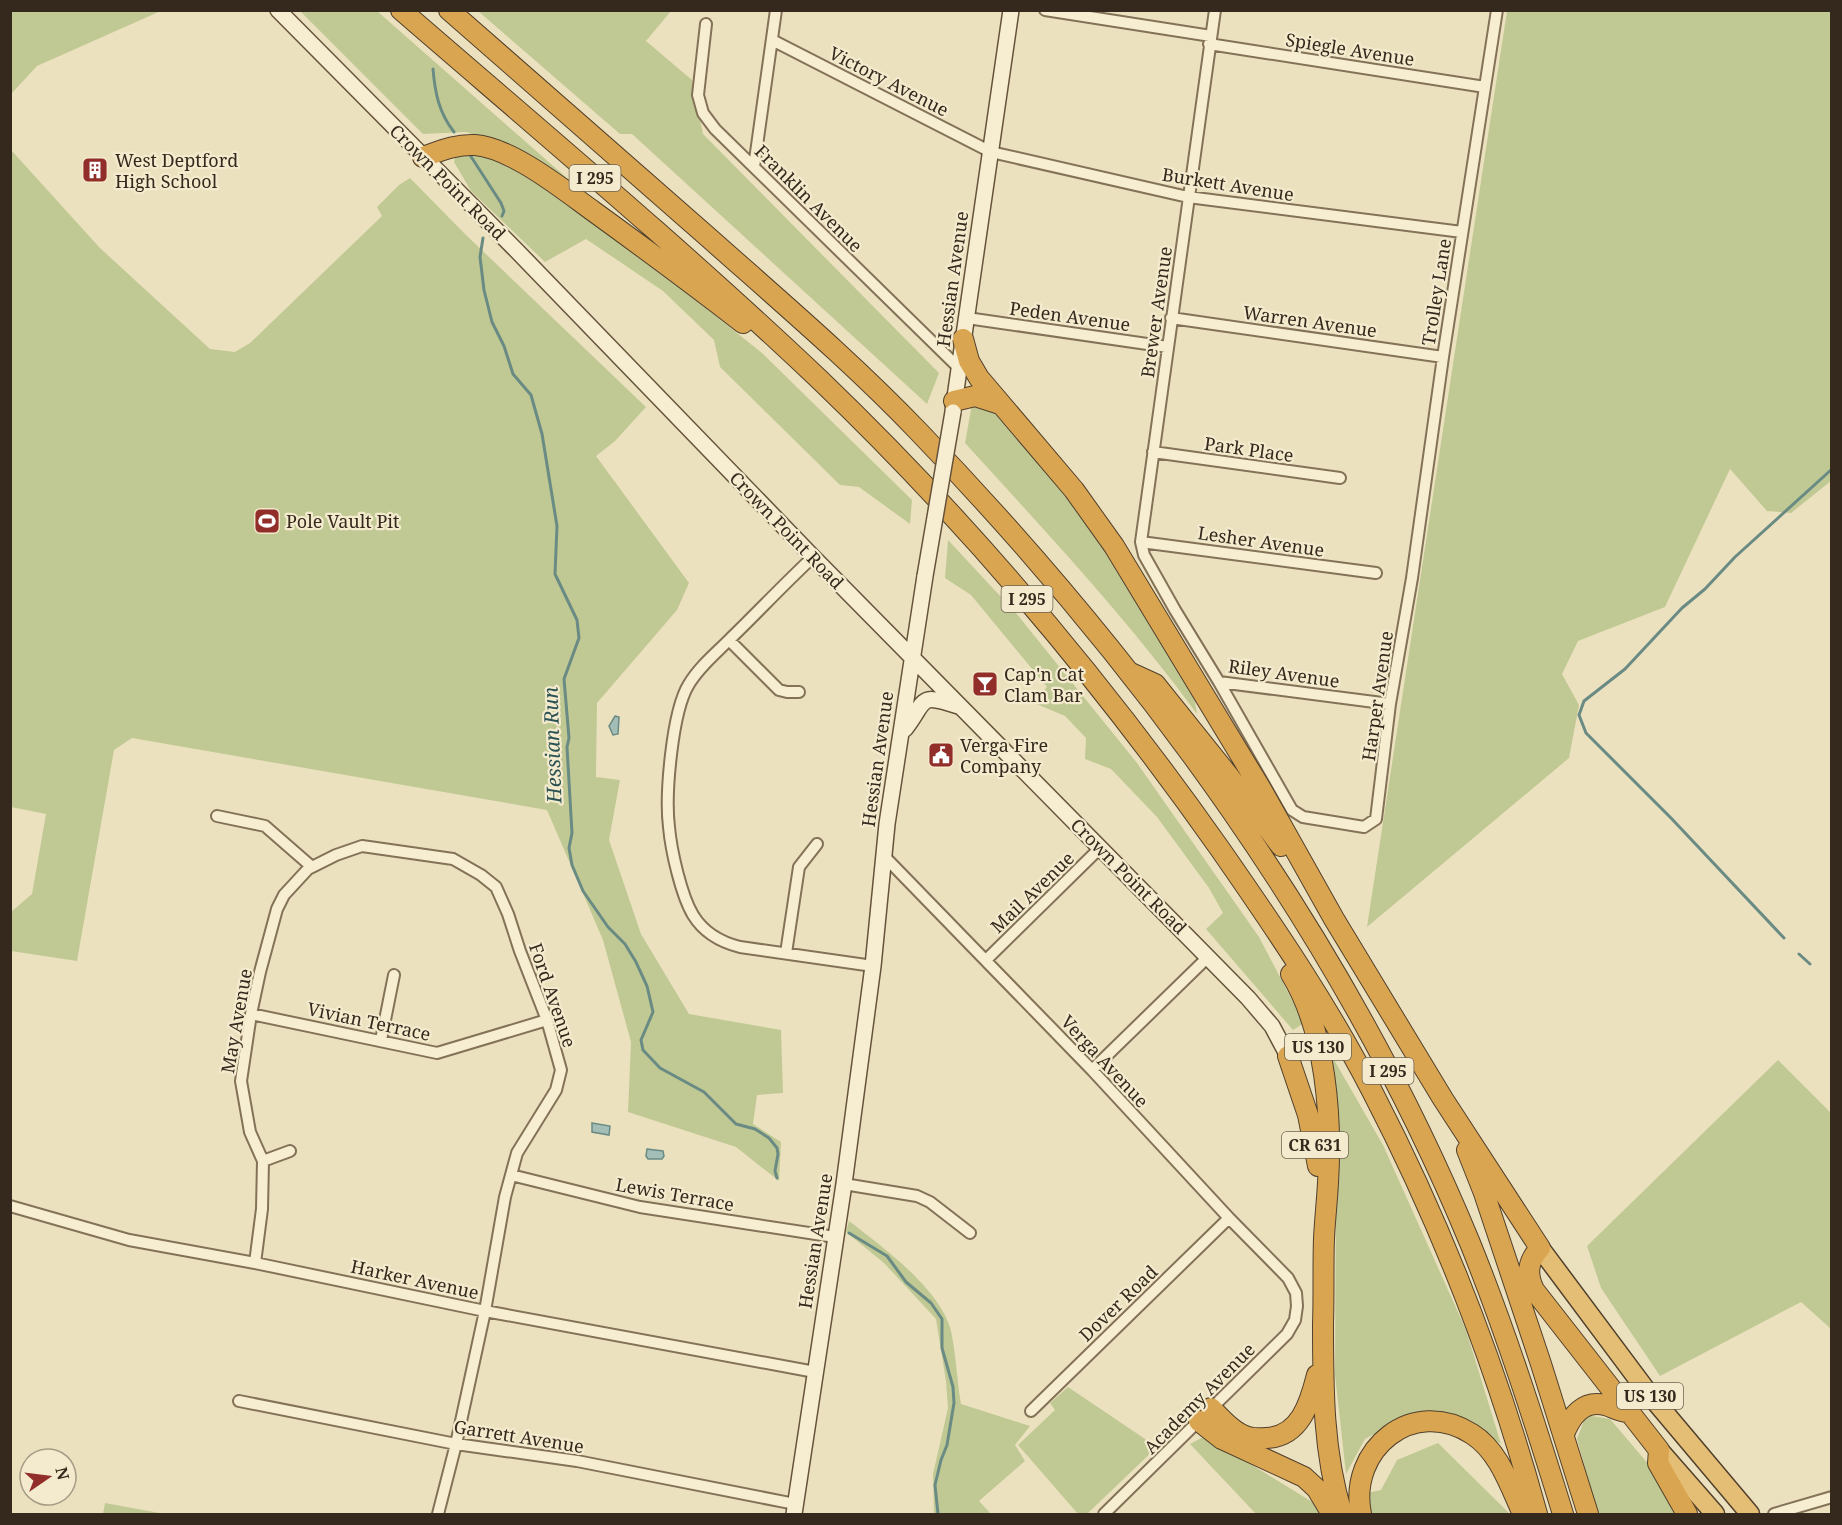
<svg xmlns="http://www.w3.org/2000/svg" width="1842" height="1525" font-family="'Noto Serif',serif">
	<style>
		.green { fill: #c0c994 }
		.water { fill: #a2beb7; stroke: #6a8b84; stroke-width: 1.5 }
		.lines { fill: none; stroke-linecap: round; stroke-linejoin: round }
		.stream { stroke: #6a8b84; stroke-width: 3 }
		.minor-casing { stroke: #847258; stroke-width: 14 }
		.secondary-casing { stroke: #66533b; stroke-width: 18 }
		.trunk-casing { stroke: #51402c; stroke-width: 21 }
		.motorway-casing { stroke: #51402c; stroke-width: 22 }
		.minor { stroke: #f7eed2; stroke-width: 10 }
		.secondary { stroke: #f7eed2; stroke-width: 15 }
		.trunk { stroke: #e4be74; stroke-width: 18 }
		.motorway { stroke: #daa551; stroke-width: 20 }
		.secondary-bridge-casing { stroke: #66533b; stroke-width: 18; stroke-linecap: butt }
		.secondary-bridge { stroke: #f7eed2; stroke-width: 15 }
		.labels { text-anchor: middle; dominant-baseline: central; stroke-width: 4.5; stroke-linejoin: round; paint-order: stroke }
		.shield { fill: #f4ebce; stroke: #6e6351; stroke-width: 1.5 }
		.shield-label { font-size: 16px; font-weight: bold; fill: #34291c }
		.street-label { font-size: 18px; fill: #34291c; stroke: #f4ebce }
		.poi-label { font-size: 18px; fill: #34291c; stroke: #f4ebce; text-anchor: start }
		.water-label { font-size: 20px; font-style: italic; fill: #2c5353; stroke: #f4ebce }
	</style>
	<rect width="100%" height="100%" fill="#ece1bf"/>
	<path class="green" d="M163,10L37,66L12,93L11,97V11Z
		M300,11H377L584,193L514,147L466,132L423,134Z
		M478,11H671L646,41L692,80L703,134L939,373L927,404L632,134H620Z
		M1507,11H1831V481L1791,513L1767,511L1730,469L1665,607L1578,641L1562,674L1579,705L1569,758L1367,927Z
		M11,150L100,248L210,349L235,352L250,343L382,216L377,207L399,185L410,178L466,235L646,407L615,441L596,456L689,583L677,610L597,703L596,777L620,780L609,840L641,934L689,1014L781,1030L783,1093L757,1095L753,1124L781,1142L779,1181L736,1147L628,1112L631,1042L603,940L547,810L132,738L114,750L77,961L11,951V912L32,894L46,814L11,807Z
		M456,153L495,156L530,175L682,289L762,353L912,500L910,524L859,487L840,485L720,367L714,340L663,291L586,239L545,262L471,191L454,162Z
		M988,403L1084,515L1193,690L1197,714C1127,618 1045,531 965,443L972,404Z
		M948,540L1016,613L1137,763L1259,937L1304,1023L1293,1030L1206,929L1223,913L1209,888L1157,817L1111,769L1085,759L1086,738L1065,716L1034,703L1047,687L971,595L945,578Z
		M1333,1058L1383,1145L1466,1330L1501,1444L1451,1414L1408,1416L1365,1439L1346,1474L1335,1375L1336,1180Z
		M1778,1060L1831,1113V1329L1801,1302L1660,1376L1601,1288L1587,1246Z
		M849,1221C881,1246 941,1289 951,1331C956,1354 957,1380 961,1404L1030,1426L1015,1445L1025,1461L979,1501L991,1514H934L933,1474L948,1408L946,1381L936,1319L884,1263L846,1232Z
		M1068,1387L1157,1447L1087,1514H1078L1018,1445L1055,1410L1050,1403Z
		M1586,1415L1610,1419L1662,1480L1680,1514H1598L1577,1439Z
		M1205,1436L1314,1503L1320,1514H1256L1190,1444Z
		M1438,1443L1510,1514H1366L1362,1494L1381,1490L1397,1460Z
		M105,1503L165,1514H103Z"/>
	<path class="water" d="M615,716L619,717L618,734L613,735L609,726Z
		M592,1123L610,1126L609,1135L592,1132Z
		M647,1149L663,1151L664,1156L662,1159H648L646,1156Z"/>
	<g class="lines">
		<path class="stream" d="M433,69C435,93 439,113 454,132
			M470,155L501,203L504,211L502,216
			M483,238L480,257L484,290L492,322L504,346L513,374L531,395L542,434L557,526L555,574L577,620L579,638L564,679L569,738L567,747L572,833L569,848L572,865L583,891L608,927L625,944L636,962L647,986L653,1012L641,1040L643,1050L660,1068L704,1092L736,1124L755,1129L769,1138L777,1148L778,1154L775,1171L777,1178
			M1784,938L1671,818L1586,733L1579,715L1584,701L1625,669L1682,608L1705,589L1735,557L1832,469
			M1799,954L1810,964
			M849,1233L887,1256L906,1282L931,1303L942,1319V1348L953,1387L954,1403L947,1445L941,1460L935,1485L938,1514"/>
		<defs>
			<path id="minor" d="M1045,10L1211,36
				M1215,10L1141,542L1144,555L1175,610L1219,682L1390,704
				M706,24L698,95L703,113L715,129L959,368
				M772,40L991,152L1188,197L1462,232
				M1209,44L1485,87
				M754,167L776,10
				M967,318L1168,347
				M1171,318L1443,357
				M1153,452L1340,478
				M1141,542L1376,573
				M813,557C784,584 757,613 729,640C715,654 699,667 689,684C672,711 665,795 669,827C671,850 681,895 693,915C704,933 720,942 740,947L873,966
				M729,640L779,690L787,692H799
				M1219,682L1292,810L1303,817L1364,827L1376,819L1390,704L1412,578L1443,357L1497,10
				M217,816L265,826L312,867
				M884,856L1092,1070L1229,1218L1288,1278L1296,1293L1297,1306L1295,1320L1287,1334L1104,1514
				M786,953L799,867L817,844
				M986,960L1101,847
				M251,1014L437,1053L547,1020
				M381,1040L394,975
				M1092,1070L1208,957
				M263,1161L290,1151
				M511,1175L640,1207L835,1237
				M844,1184L917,1196L930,1202L970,1233
				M10,1206L129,1240L255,1263L485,1311L815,1372
				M255,1263L262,1209L263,1161L250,1132L241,1081L251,1014L260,972L277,909L284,895L308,869L336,855L362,846L453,859L481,875L496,887L508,914L520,951L547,1020L561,1070L556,1090L517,1153L505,1197L485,1311L456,1444L438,1514
				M239,1401L456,1444L577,1461L795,1504
				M1031,1411L1229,1218
				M1774,1514L1832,1497"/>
			<path id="secondary" d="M278,10L516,250L813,557L1248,998L1272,1026L1288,1056
				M953,411L1011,10
				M905,729C927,701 917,692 958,706
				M794,1514L844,1184L873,966L887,824L925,576"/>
			<path id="trunk" d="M1540,1248L1649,1394L1750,1514
				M1659,1450L1715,1514"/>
			<path id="motorway" d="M401,10C542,132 685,252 820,380C969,523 1101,680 1220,849C1275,928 1329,1007 1373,1093C1443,1228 1497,1368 1537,1514
				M449,10C536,86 622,162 708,237C780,301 853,363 919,432C1145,667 1345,940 1470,1243C1506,1332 1535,1423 1563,1514
				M423,157C440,151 456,144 475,145C512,148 564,190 593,211C644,248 694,285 743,323
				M963,339L969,361L979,378L1074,490L1114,546L1261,789L1334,919L1443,1099L1540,1248C1528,1261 1526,1273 1534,1290L1659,1450L1658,1463L1687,1514
				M954,401L975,396L1000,404
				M1131,673L1155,684L1228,775L1281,846
				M1291,974C1326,1031 1332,1117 1328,1183C1327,1201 1325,1219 1324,1238C1323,1266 1324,1295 1323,1324C1323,1389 1323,1452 1342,1514
				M1288,1056L1308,1115L1318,1166
				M1467,1150L1484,1193L1541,1364L1588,1514
				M1211,1408C1220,1417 1228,1427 1239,1433C1247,1438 1257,1439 1266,1438C1300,1437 1310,1403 1317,1375
				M1199,1421L1222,1439L1304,1477L1317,1489L1332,1514
				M1564,1434C1571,1416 1583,1400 1605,1405C1613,1407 1619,1412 1628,1412
				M1361,1514C1348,1449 1413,1396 1472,1434C1499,1451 1510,1486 1523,1514"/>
		</defs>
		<use href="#minor" class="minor-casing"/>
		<use href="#secondary" class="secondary-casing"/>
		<use href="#trunk" class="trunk-casing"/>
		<use href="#motorway" class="motorway-casing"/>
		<use href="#minor" class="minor"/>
		<use href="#secondary" class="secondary"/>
		<use href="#trunk" class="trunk"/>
		<use href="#motorway" class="motorway"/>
		<defs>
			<path id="secondary-bridge" d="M925,576L953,412"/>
		</defs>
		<use href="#secondary-bridge" class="secondary-bridge-casing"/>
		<use href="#secondary-bridge" class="secondary-bridge"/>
	</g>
	<defs>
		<symbol id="building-square" viewBox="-11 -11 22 22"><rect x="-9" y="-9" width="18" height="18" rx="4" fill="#912e2a" stroke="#f4ebce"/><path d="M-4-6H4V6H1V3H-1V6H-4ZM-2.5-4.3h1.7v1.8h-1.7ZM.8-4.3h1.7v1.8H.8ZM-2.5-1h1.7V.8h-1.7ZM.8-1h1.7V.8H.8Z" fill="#fff"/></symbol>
		<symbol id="stadium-square" viewBox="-11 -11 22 22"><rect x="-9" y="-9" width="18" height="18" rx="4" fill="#912e2a" stroke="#f4ebce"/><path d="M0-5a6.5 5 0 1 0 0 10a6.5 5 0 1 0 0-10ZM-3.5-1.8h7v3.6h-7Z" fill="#fff"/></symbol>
		<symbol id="bar-square" viewBox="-11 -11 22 22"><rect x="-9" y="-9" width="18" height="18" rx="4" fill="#912e2a" stroke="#f4ebce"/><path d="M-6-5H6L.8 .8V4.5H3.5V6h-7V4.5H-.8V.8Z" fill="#fff"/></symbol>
		<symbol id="civic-square" viewBox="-11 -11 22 22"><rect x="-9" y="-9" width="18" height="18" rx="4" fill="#912e2a" stroke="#f4ebce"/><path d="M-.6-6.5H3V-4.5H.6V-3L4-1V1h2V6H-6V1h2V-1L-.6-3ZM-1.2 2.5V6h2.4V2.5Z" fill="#fff"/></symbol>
	</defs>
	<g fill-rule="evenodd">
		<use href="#building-square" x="80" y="155" width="30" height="30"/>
		<use href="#stadium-square" x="252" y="506" width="30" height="30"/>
		<use href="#bar-square" x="970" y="669" width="30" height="30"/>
		<use href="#civic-square" x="926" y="740" width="30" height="30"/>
	</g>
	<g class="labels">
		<g class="shield">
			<rect x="569.5" y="165" width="51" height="26" rx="4.5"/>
			<rect x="1001.5" y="586" width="51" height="26" rx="4.5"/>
			<rect x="1285" y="1034" width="66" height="26" rx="4.5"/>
			<rect x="1362.5" y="1058" width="51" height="26" rx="4.5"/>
			<rect x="1282" y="1132" width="66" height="26" rx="4.5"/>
			<rect x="1617" y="1383" width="66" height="26" rx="4.5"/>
		</g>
		<g class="shield-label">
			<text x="595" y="178">I 295</text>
			<text x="1027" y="599">I 295</text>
			<text x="1318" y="1047">US 130</text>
			<text x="1388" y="1071">I 295</text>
			<text x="1315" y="1145">CR 631</text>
			<text x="1650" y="1396">US 130</text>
		</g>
		<g class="street-label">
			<text transform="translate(1350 49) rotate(9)">Spiegle Avenue</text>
			<text transform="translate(889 81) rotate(27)">Victory Avenue</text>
			<text transform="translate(448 182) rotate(45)">Crown Point Road</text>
			<text transform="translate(1228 184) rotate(9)">Burkett Avenue</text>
			<text transform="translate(809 198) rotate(45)">Franklin Avenue</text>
			<text transform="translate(952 279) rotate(-82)">Hessian Avenue</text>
			<text transform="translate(1436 292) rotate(-81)">Trolley Lane</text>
			<text transform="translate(1156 312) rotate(-82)">Brewer Avenue</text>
			<text transform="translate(1070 316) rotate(8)">Peden Avenue</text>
			<text transform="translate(1310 321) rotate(8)">Warren Avenue</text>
			<text transform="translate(1249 449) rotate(8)">Park Place</text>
			<text transform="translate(787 530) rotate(46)">Crown Point Road</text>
			<text transform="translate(1261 541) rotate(8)">Lesher Avenue</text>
			<text transform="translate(1284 673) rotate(8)">Riley Avenue</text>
			<text transform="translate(1377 696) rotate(-82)">Harper Avenue</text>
			<text transform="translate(877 759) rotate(-82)">Hessian Avenue</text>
			<text transform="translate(1129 876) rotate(45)">Crown Point Road</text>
			<text transform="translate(1032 892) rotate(-44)">Mail Avenue</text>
			<text transform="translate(553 995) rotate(71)">Ford Avenue</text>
			<text transform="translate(236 1021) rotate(-80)">May Avenue</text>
			<text transform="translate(369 1021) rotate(12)">Vivian Terrace</text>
			<text transform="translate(1105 1061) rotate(47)">Verga Avenue</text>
			<text transform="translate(675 1194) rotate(10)">Lewis Terrace</text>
			<text transform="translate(815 1241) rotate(-81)">Hessian Avenue</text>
			<text transform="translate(415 1279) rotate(12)">Harker Avenue</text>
			<text transform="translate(1118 1303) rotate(-44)">Dover Road</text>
			<text transform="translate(1199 1398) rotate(-45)">Academy Avenue</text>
			<text transform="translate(519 1436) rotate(9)">Garrett Avenue</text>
		</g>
		<g class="poi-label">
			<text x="115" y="160">West Deptford<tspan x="115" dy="21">High School</tspan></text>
			<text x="286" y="521">Pole Vault Pit</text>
			<text x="1004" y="674">Cap'n Cat<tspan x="1004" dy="21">Clam Bar</tspan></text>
			<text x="960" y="745">Verga Fire<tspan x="960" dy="21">Company</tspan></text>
		</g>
		<g class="water-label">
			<text transform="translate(552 745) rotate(-92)">Hessian Run</text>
		</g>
	</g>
	<rect width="1842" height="1525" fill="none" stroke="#34291c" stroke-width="24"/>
	<g transform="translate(48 1477) rotate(76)"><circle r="28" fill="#f4ebce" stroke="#a79d87" stroke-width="1.5"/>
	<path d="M0-4.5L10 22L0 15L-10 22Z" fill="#912e2a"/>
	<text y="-9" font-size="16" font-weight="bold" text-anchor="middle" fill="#34291c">N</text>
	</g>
</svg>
